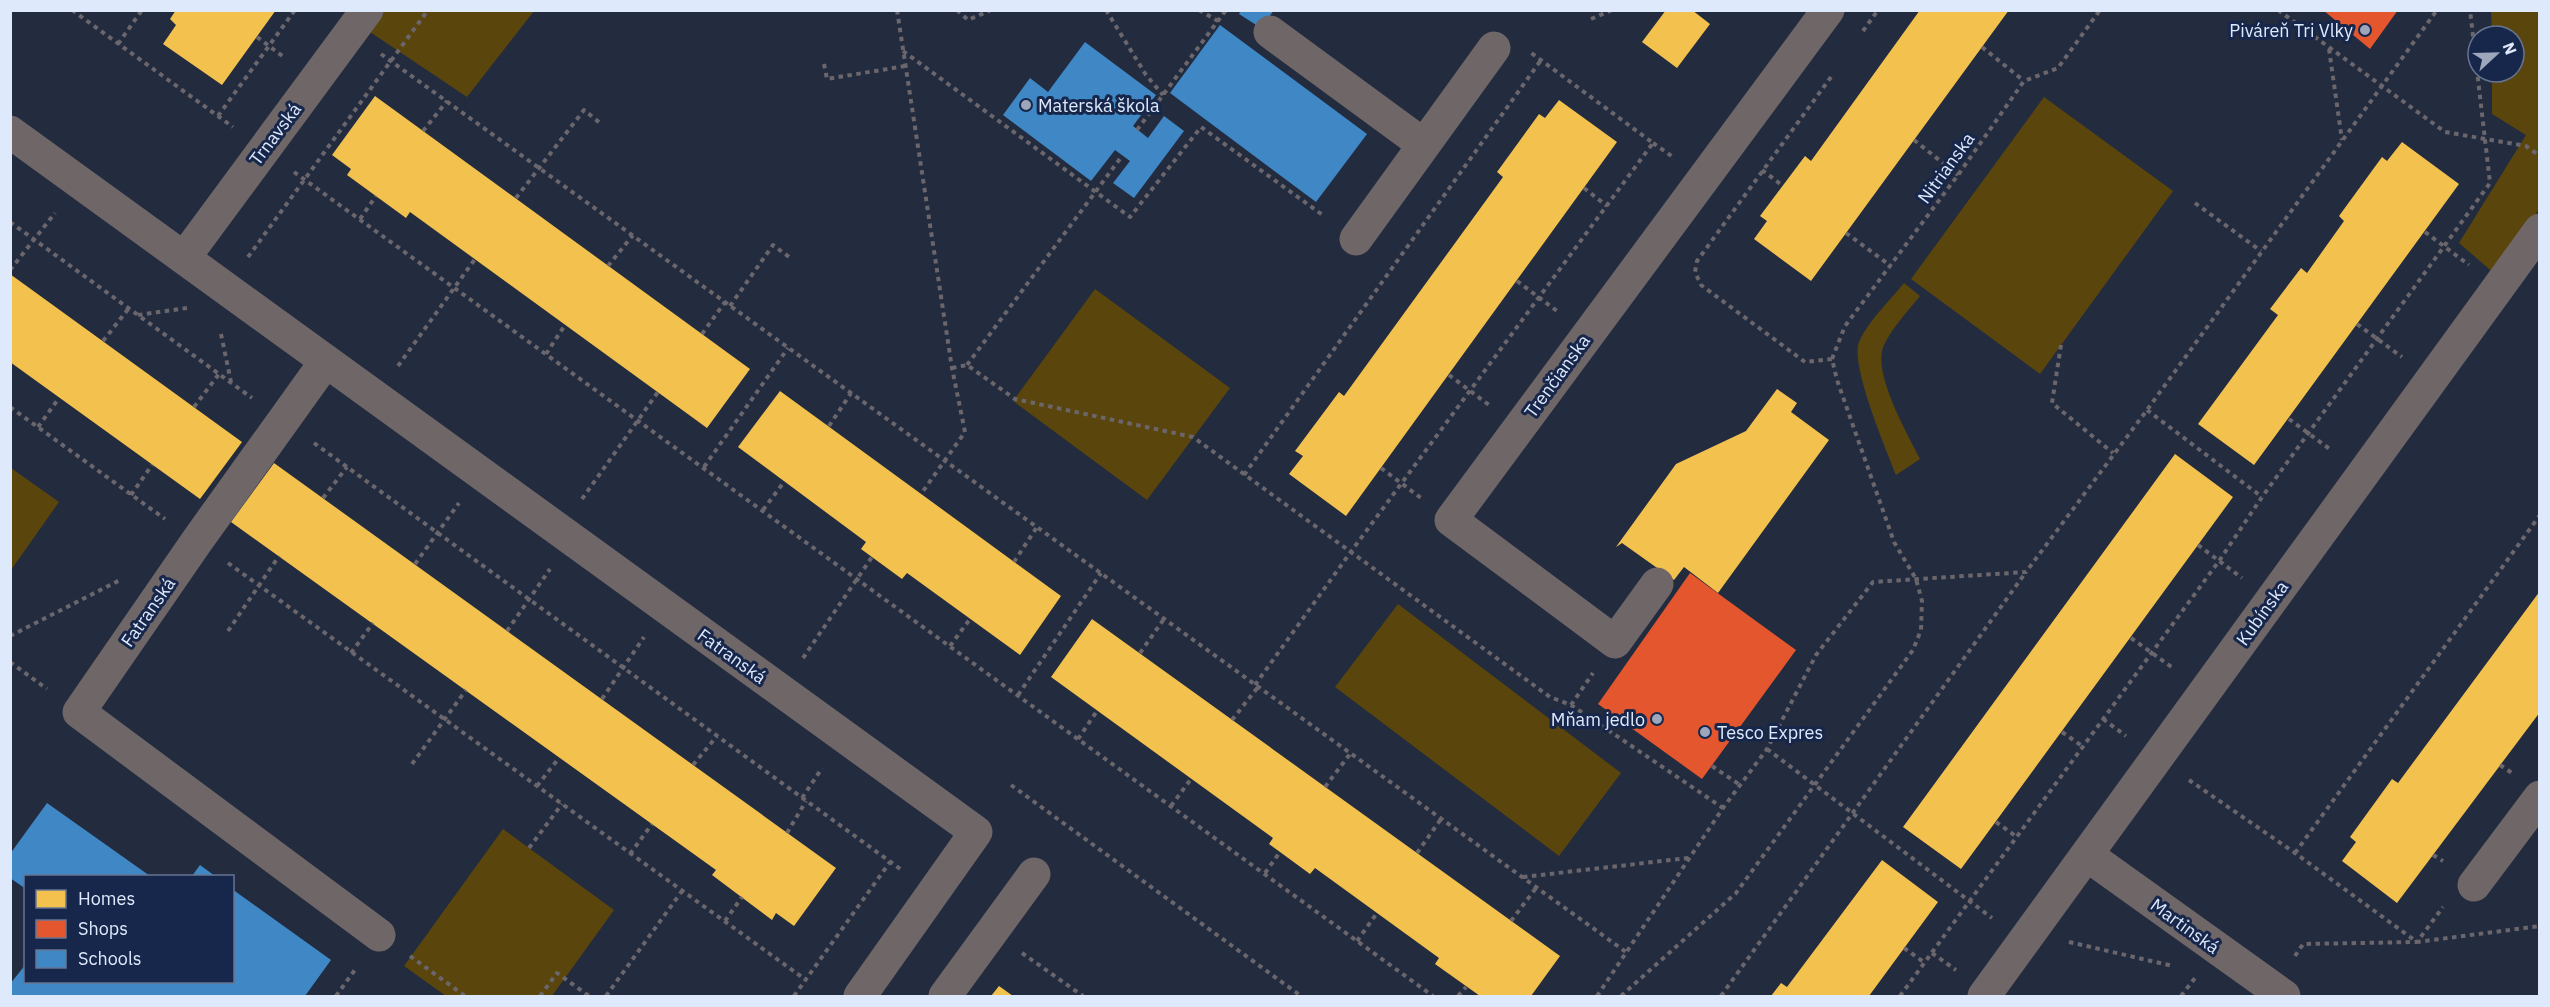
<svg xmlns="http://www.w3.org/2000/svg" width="2550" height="1007" font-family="'IBM Plex Sans',sans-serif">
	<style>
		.green { fill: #5a450c }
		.homes { fill: #f2c14e }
		.shops { fill: #e4572e }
		.schools { fill: #3f88c5 }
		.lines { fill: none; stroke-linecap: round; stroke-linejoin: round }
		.path { stroke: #6a666c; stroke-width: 4; stroke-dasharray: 4.5 4.5; stroke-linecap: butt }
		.minor { stroke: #6f6668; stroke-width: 33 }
		.poi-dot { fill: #9da6ba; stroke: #17274b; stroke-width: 2 }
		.labels { text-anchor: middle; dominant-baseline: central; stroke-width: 6; stroke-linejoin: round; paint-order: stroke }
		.poi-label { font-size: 18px; fill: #dfe9fc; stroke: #17274b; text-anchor: end }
		.street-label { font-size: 18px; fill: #dfe9fc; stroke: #17274b }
	</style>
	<rect width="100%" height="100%" fill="#232b3f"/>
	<path class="green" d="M382,11H534L467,97L367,30Z
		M2491,11H2537L2540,13L2539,209L2496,275L2459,243L2526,135L2492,114V72H2514V36H2492Z
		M2044,97L2173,191L2040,374L1911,279Z
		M1904,283L1920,296C1908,311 1892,328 1884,345C1871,371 1908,435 1920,459L1896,475C1886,449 1850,365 1859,342C1867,323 1890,300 1904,283Z
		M1095,289L1230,388L1147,500L1013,401Z
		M11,468L59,502L11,570Z
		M1398,604L1621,773L1559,856L1335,687Z
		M503,829L614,910L552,996H446L404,966Z"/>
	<path class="homes" d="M176,10H276L222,85L163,44L176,25L170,19Z
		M1666,10H1692L1710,24L1677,68L1642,42Z
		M1920,10H2009L1811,281L1754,239L1767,221L1760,216L1805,156L1811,161Z
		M375,96L750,369L707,428L410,212L406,218L347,175L351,169L332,155Z
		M1559,100L1617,142L1346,516L1289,474L1303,456L1295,451L1339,392L1344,396L1503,177L1497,172L1539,114L1545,118Z
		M2402,142L2459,184L2254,465L2198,424L2278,315L2270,309L2301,268L2307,273L2344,221L2339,216L2382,157L2387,161Z
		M10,274L242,442L200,499L10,362Z
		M1777,389L1797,403L1791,412L1829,440L1718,593L1684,567L1674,580L1622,543L1616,547L1676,464L1746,431Z
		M780,391L1061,596L1020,655L907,573L902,579L861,549L866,542L738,447Z
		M2175,454L2233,497L1961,869L1903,827Z
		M274,463L836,868L794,926L776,913L772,920L712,875L716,870L231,522Z
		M2540,591V712L2397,903L2342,861L2356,842L2350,837L2392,779L2398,783Z
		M1092,619L1560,956L1531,996H1480L1435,964L1439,958L1315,868L1310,874L1280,852L1269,844L1273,838L1051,677Z
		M1882,860L1938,902L1869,996H1771L1781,983L1787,987Z
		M999,986L1013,996H991Z"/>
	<path class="shops" d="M2323,10H2398L2370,49Z
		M1690,573L1796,650L1702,779L1598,704Z"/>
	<path class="schools" d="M1241,10H1274L1261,28L1239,14Z
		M1220,25L1367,134L1316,202L1170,93Z
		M1085,42L1156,95L1133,126L1148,138L1164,116L1184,131L1134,198L1113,183L1130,161L1115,150L1091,181L1003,115L1030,78L1048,92Z
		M47,803L150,876H26V889L10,878V854Z
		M200,865L215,876H192Z
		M232,889L331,960L305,996H10V984L26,964V982H232Z"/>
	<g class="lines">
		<path class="path" d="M72,10L233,127
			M897,10L952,368L965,432L921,494
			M957,10L968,20L991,10
			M1106,10L1146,75L1163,95
			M1199,10L1218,21
			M2278,10L2445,132L2526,146L2540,156
			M1591,19L1612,10
			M1863,31L1878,10
			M257,37L285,58
			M118,44L142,10
			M1982,47L2024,81
			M2329,49L2342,140
			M903,51L1130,217L1201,127L1324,216
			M381,54L1626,952
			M824,64L827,79L905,66
			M1831,77L1697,261L1695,272L1701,285L1805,362L1832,359
			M218,116L295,10
			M1137,130L1226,10
			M423,131L447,101
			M1914,140L1958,175
			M1653,143L1673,157
			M1762,170L1783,186
			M294,172L1433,996
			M1584,188L1607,206
			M516,198L584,110L600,123
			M2195,203L2261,251
			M360,219L376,196
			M10,222L252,398
			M2425,232L2469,265
			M1846,233L1891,266
			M248,257L428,10
			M608,266L633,235
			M10,270L55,213
			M1517,281L1557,311
			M730,306L773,245L789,257
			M138,315L187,308
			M2357,324L2402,357
			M221,334L231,382
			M702,334L725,302
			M103,341L129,308
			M2061,345L2052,403L2113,453
			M546,354L565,325
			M1832,359L1845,326L1958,175L2024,81L2058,68L2100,10
			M967,365L1122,156
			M398,366L475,259
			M952,368L967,365L1015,399L1193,437L1550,697L1571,705L1723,808
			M1449,375L1489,405
			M10,407L165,519
			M194,407L219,374
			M2147,410L2262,497
			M2289,419L2331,450
			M829,426L851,393
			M38,427L59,398
			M314,443L903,871
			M704,467L788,348
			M1381,468L1421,498
			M1244,475L1541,60
			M131,495L152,465
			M323,498L347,467
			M582,499L658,392
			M763,510L784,482
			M2198,545L2242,578
			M1014,562L1037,527
			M228,563L806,980
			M415,564L459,503
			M228,631L279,556
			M507,631L550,569
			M10,636L122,579
			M2131,638L2173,668
			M950,646L970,619
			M351,653L373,623
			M1140,653L1164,619
			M803,658L872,557
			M10,662L47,689
			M1255,685L1350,553L1653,143L1530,52
			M1018,695L1101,573
			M602,699L644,637
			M1571,705L1593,673
			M2103,719L2126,736
			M1232,720L1258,687
			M2062,732L2082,746
			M1078,739L1097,711
			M1767,749L1992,918
			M412,764L466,690
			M693,765L717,736
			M2500,765L2512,773
			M1712,766L1740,785
			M2189,780L2295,853L2417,942L2540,926
			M1011,785L1301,996
			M537,786L559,758
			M1325,787L1350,754
			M802,798L822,768
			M1171,806L1191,779
			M1996,822L2017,837
			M787,833L806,801
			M529,848L562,804
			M1417,853L1441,819
			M2295,853L2540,515
			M630,854L652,824
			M2433,855L2443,861
			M1265,873L1280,852
			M1523,877L1688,858
			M725,921L742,897
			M1511,921L1536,888
			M1357,941L1377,913
			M2069,942L2173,966
			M1904,948L1925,963
			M1022,953L1083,996
			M1932,953L1956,970
			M410,956L465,996
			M2295,956L2303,944L2417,942L2443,907
			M336,996L357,967
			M540,996L557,973L589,996
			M606,996L682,891
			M794,996L890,862
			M1458,996L1466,987
			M1597,996L1723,808L1767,749L1816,655L1873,582L2026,572L2147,410L2437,10
			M1621,996L1736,893L1913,650L1921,630L1922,601L1916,579L1894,542L1837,380L1832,359
			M1721,996L2026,572
			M1900,996L2219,561L2262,497L2490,183L2470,10
			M2181,996L2195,978"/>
		<path class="minor" d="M1270,32L1424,145
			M10,132L976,832L860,996
			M1356,239L1494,48
			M184,258L367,10
			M326,361L197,541L79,712L379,935
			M1657,584L1615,642L1451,520L1828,10
			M2087,855L2284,996
			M2474,885L2540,797
			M945,996L1034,874
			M1984,996L2540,230"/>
	</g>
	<g class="poi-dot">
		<circle cx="2365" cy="30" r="6"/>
		<circle cx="1026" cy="105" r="6"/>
		<circle cx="1657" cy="719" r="6"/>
		<circle cx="1705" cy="732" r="6"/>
	</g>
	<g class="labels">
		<g class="poi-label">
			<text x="2353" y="30">Piváreň Tri Vlky</text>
			<text x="1038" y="105" text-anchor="start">Materská škola</text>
			<text x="1645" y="719">Mňam jedlo</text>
			<text x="1717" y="732" text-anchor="start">Tesco Expres</text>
		</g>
		<g class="street-label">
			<text transform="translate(275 134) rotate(-53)">Trnavská</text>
			<text transform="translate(1946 168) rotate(-54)">Nitrianska</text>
			<text transform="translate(1557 376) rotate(-54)">Trenčianska</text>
			<text transform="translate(148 612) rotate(-55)">Fatranská</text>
			<text transform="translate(2262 613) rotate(-54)">Kubínska</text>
			<text transform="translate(732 656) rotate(36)">Fatranská</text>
			<text transform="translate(2185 926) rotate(36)">Martinská</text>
		</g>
	</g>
	<rect width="2550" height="1007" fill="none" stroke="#dfe9fc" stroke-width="24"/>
	<rect x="24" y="875" width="210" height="108" fill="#17274b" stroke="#677592" stroke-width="1.5"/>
	<rect x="36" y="890" width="30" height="18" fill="#f2c14e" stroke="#677592" stroke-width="1.5"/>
	<text x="78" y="905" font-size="18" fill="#dfe9fc">Homes</text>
	<rect x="36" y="920" width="30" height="18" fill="#e4572e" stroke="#677592" stroke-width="1.5"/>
	<text x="78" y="935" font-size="18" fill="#dfe9fc">Shops</text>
	<rect x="36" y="950" width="30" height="18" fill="#3f88c5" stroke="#677592" stroke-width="1.5"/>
	<text x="78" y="965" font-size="18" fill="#dfe9fc">Schools</text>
	<g transform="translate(2496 54) rotate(68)"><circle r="28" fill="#17274b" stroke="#677592" stroke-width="1.5"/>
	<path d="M0-4.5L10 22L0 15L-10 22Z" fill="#9da6ba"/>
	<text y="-9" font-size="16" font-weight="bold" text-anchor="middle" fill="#dfe9fc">N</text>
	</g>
</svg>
